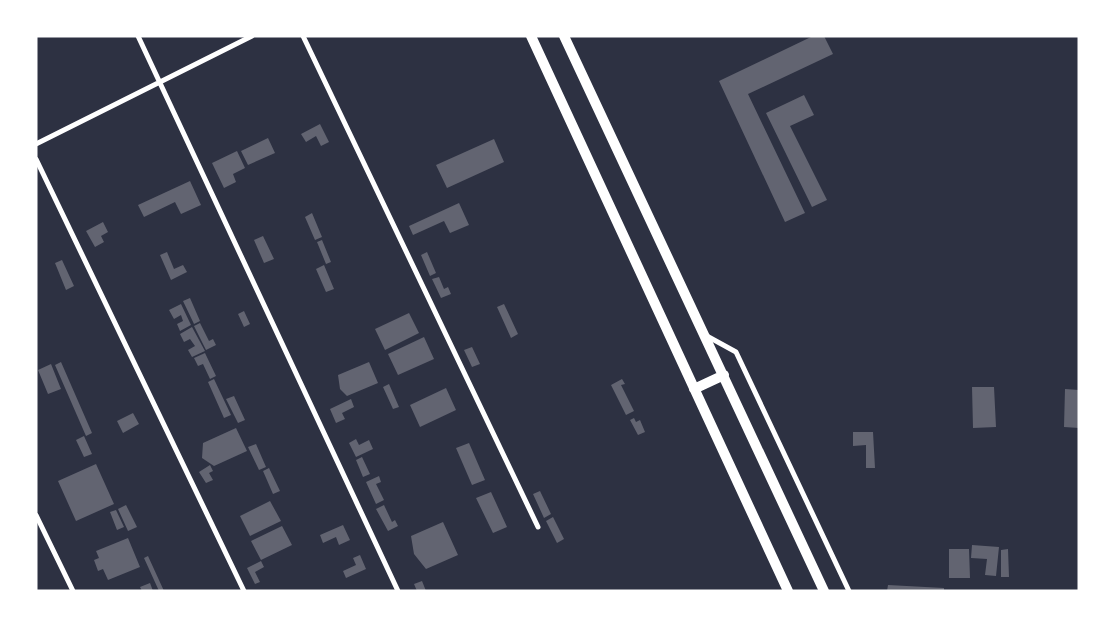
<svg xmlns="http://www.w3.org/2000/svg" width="1115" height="627" font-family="'Roboto Condensed',sans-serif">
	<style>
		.building { fill: #626471 }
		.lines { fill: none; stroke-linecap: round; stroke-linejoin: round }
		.minor { stroke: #fff; stroke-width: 5 }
		.secondary { stroke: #fff; stroke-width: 10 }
	</style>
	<rect width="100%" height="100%" fill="#2d3142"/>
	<path class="building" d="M813,36H824L833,54L748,94L805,213L785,222L719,81Z
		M804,95L814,115L790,126L827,200L812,207L766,113Z
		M320,124L329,142L321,146L316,136L306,142L301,134Z
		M268,138L275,153L248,165L241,151Z
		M494,139L504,162L447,188L436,165Z
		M237,151L245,168L233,174L236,182L224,188L212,163Z
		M190,181L201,205L181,214L175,202L144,217L138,205Z
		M459,203L469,225L450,233L444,221L413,235L409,226Z
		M312,213L322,237L315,240L305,217Z
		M103,222L108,232L101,236L104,242L95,247L86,231Z
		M263,236L274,259L264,263L254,240Z
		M322,240L331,262L326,264L317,242Z
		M167,252L174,269L183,265L187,272L171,280L160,255Z
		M427,252L436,273L430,276L421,255Z
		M62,260L74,286L66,290L55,263Z
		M324,265L334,289L326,292L316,269Z
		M439,277L444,289L448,287L451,294L441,298L432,279Z
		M190,298L200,321L194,324L183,301Z
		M181,304L191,325L180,331L177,324L183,321L181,315L174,319L169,310Z
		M504,304L518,334L511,338L497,307Z
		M244,311L250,324L244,327L238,314Z
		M409,313L419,333L385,350L375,329Z
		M200,323L209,341L213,339L216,345L206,350L194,326Z
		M192,327L205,351L192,357L188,350L195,346L190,339L184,342L180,334Z
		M424,337L434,359L398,375L388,354Z
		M472,347L480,364L472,367L464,350Z
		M205,353L216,376L210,379L203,364L198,366L194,358Z
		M61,362L92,433L86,436L55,365Z
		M369,362L378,383L347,396L340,389L338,375Z
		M51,364L61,389L48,394L38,370Z
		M214,379L231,415L224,418L208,382Z
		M622,379L625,384L621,385L634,411L626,415L611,385Z
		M389,384L399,407L393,409L383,387Z
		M972,387H994L996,427L973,428Z
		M446,388L456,410L420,427L410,405Z
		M1065,389L1079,390V428L1064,427Z
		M234,396L245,420L238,423L226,399Z
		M351,399L354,407L342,413L345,419L336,423L330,409Z
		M133,413L139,424L123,433L117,421Z
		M634,418L636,422L640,420L645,432L638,435L630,420Z
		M236,428L247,451L214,466L202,458L203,443Z
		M853,432H873L875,468H866V445L853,446Z
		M84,436L92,454L84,457L76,440Z
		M356,439L359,445L369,440L373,449L356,457L349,443Z
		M469,443L485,480L472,485L456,448Z
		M256,444L266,467L259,470L248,447Z
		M362,457L370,474L363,477L356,460Z
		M96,464L114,504L76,521L58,481Z
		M210,465L213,471L209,473L213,480L206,483L199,472Z
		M269,468L280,491L273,494L263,471Z
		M379,476L381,482L376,484L384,500L376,504L366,482Z
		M540,491L551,514L544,518L533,494Z
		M491,492L507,527L493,533L476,498Z
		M270,501L281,521L250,536L240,516Z
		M126,505L137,527L128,531L118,509Z
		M384,505L392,522L395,520L398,526L388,531L376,509Z
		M116,510L124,527L117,530L110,512Z
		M553,517L564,539L557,543L546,521Z
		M443,522L458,555L426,569L414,554L411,536Z
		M343,525L350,540L339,545L336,537L323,543L320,535Z
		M282,526L292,545L261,560L251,541Z
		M128,538L140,567L108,580L103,569L98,571L94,560L99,558L96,551Z
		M972,545L999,547L996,576L985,575L987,559L971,558Z
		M949,549H969L970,578H949Z
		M1008,549L1009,577H1001V550Z
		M360,555L366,569L346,578L343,571L356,565L353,558Z
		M148,556L164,591H159L144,558Z
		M261,561L264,567L255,572L260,582L255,584L247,568Z
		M422,581L426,591H417L414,584Z
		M150,583L153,591H142L140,587Z
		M888,585L944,588V591H887Z"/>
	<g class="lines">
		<path class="minor" d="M138,36L398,591
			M303,36L538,527
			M36,144L252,36
			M36,159L244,591
			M705,335L736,352L849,591
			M36,515L73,591"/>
		<path class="secondary" d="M531,36L788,591
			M564,36L824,591
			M694,389L724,375"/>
	</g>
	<rect width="1115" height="627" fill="none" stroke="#ffffff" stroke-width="75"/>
</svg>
